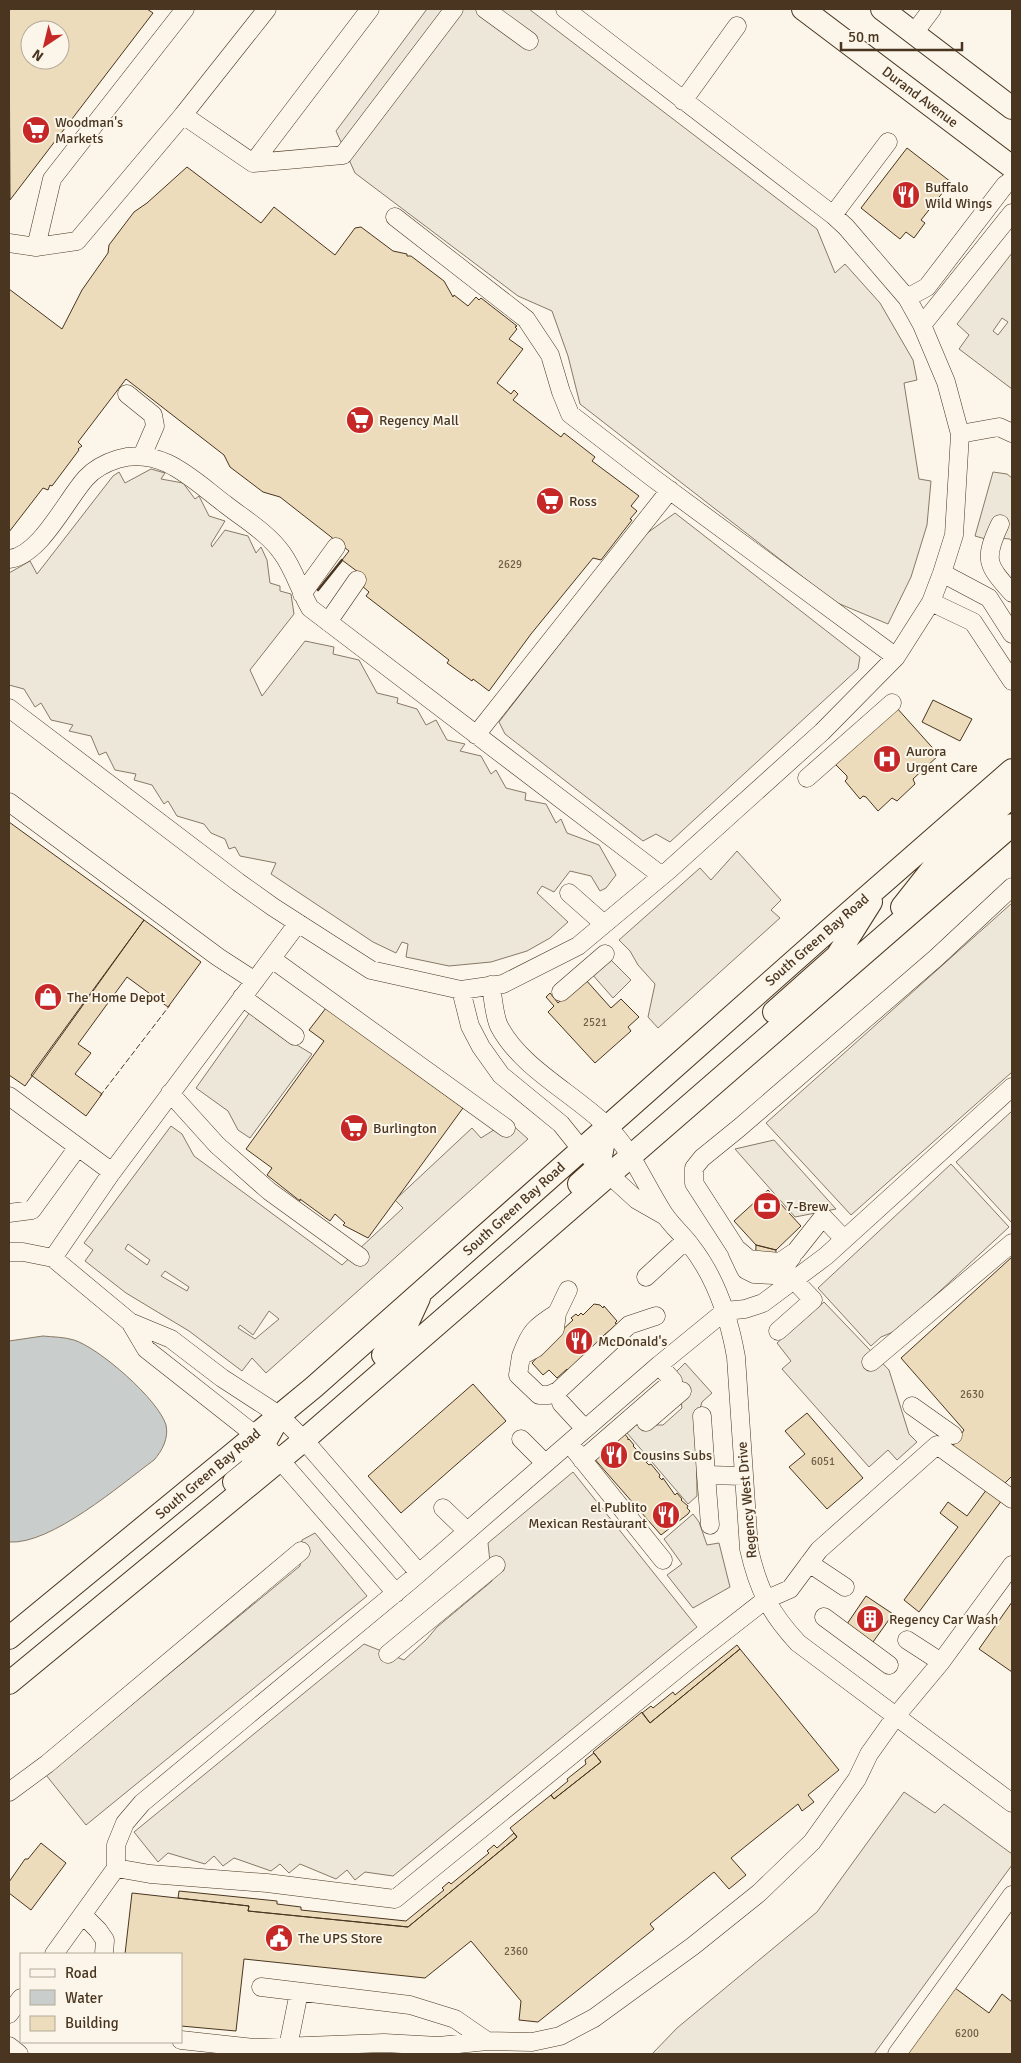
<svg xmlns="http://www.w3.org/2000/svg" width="1021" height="2063" font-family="Signika,sans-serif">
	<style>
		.parking { fill: #ede7d9; stroke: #887966; fill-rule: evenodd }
		.water { fill: #c9cecd; stroke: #887966 }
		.building { fill: #ecdcbc; stroke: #4a3520; fill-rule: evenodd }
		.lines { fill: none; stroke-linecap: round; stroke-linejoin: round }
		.minor-casing { stroke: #4a3520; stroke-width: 19 }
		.major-casing { stroke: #4a3520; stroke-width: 24 }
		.minor { stroke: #fbf6e9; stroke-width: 18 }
		.major { stroke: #fbf6e9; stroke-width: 22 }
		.fence { stroke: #4a3520; stroke-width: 1; stroke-dasharray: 6 2.5; stroke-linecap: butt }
		.wall { stroke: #4a3520; stroke-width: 2.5 }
		.labels { text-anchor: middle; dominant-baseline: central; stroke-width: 4; stroke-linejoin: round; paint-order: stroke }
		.number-label { font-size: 11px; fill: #725f47 }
		.street-label { font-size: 14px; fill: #4a3520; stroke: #fbf6e9 }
		.poi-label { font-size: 14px; fill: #4a3520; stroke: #fbf6e9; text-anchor: start }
	</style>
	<rect width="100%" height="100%" fill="#fbf6e9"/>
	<path class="parking" d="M427,9H529L817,229L835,273L845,264L880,303L913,360L917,380L904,383L919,479L931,481L927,525L911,577L888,624L835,602L580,404L568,356L552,311L518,296L355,173L336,131Z
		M1012,253V389L959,349L969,335L957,324ZM1002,318L1008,322L998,335L993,331Z
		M151,469L165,473L161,479L183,483L195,499L199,496L209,516L225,521L211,544L212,547L225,530L248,536L256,553L261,547L267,560L270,583L280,586V591L291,594L294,614L250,670L262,696L305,641L334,647L333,654L359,660L377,693L398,698L397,703L417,709L426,725L436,720L447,740L465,744L460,751L481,756L491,774L496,770L506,788L526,793L525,800L546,804L556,823L561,819L567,833L599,845L616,875L606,888L600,891L591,876L570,871L554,892L542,886L537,893L568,922L550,938L527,951L491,962L449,966L406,957L408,944L402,942L396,953L373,942L271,874L276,863L240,856L235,847L229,849L225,839L211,833L204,824L177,816L168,801L164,804L152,785L134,780L136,774L115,770L106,752L99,755L91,736L69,731L73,725L51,720L41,703L35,707L24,689L9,685V573L30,561L37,574L113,476L119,472L125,483Z
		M993,472L1007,474L1012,478V542L1010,539L998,538L996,542L975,536Z
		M675,513L860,657L858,669L670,842L656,834L643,841L505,734L499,722L643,536Z
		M737,851L781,900L771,910L780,918L658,1028L648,1017L655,984L638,965L630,951L619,940L700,868L711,880Z
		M1012,903V1072L851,1215L766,1123Z
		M609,958L631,980L613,998L591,973Z
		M250,1012L282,1036L312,1054L250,1138L238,1130L228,1111L196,1088Z
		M1012,1111V1223L956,1162Z
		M508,1121L528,1139L266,1373L252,1358L242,1371L189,1331L126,1293L85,1261L93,1250L84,1243L171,1126L182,1134L194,1156L342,1265L403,1208L395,1200L472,1128L481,1138ZM128,1244L150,1260L147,1265L125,1249ZM165,1271L189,1287L187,1291L161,1276ZM269,1311L279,1319L255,1339L238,1328L240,1325L253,1335Z
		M774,1140L836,1209L795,1217L735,1149Z
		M951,1164L1009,1227L898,1330L881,1337L871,1346L818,1288Z
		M824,1302L889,1370L909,1434L917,1442L897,1460L888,1450L869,1467L782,1369L791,1361L777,1343Z
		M685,1363L712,1393L702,1402L696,1422L697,1496L688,1504L627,1433L636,1425H663L682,1408L676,1372Z
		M573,1472L697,1627L393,1876L365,1872L355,1880L347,1870L336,1879L300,1864L289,1873L280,1864L271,1871L234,1858L223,1866L214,1856L205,1864L168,1853L158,1862L134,1832L364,1644L404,1660L426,1640L437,1627L492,1581L488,1543Z
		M693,1514L699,1522L707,1545L719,1543L730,1587L693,1608L667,1575L682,1564L664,1539Z
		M315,1533L367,1596L86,1825L46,1775L300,1566L302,1540Z
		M904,1792L935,1813L944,1804L1012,1854V1865L874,2054H652L677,2028L817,1912Z"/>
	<path class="water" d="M43,1336C53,1337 64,1337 74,1340C99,1348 158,1399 166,1425C169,1438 162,1451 154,1460C120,1485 51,1545 9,1542V1341Z"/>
	<path class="building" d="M9,9H147L153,13L10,200ZM30,30H60V60H30Z
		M907,148L951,182L921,220L925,223L914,238L906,232L900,239L861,208Z
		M187,167L261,223L274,207L335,255L355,228L361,227L393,251L407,254V256H411L444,281L453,297L454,295L468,306L476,297L479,300L481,298L517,326L515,327L517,329L509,339L523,349L497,383L511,394L514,390L518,394L513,400L561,437L564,433L595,457L592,461L639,496L631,506L637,511L630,519L632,520L601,560L593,558L531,634L489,691L473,679L472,681L447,663L449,660L366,596L369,592L361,585L366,578L342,560L349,551L280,497L263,492L230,467L224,455L126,379L78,442L82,446L78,449L79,450L52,486L50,485L48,490L43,488L9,532V289L62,329L82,290L108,253L109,245L134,212L147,203Z
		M933,700L972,719L960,741L922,722Z
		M896,707L939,755L913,779L915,784L897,801L892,798L878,811L866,797L863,796L860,799L845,781L847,779V776L834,763Z
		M9,822L144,920L25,1086L9,1075Z
		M144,920L201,962L168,1007L127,977L78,1044L91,1053L75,1074L102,1094L86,1116L31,1075Z
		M585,979L611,1008L621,999L639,1017L628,1027L631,1031L595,1063L548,1012L554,1006L546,997L550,993L558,1003Z
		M326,1008L463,1108L368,1238L343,1225L345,1223L335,1214L330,1221L300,1199V1201L267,1175L272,1168L246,1149L324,1041L309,1030Z
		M768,1190L801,1226L776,1250L756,1245L734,1221Z
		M756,1245L776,1250L775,1271L755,1270Z
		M1012,1257V1476L1004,1484L952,1447L964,1430L901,1358Z
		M594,1304L600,1305L603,1308L604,1306L617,1321L615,1323L617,1324L603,1336L605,1339L573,1375L567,1369L557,1378L549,1370L543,1375L532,1363L558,1334L573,1320L571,1318L576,1314L578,1316L581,1313L583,1315Z
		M473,1384L506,1421L401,1513L368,1476Z
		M807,1413L863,1478L827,1509L789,1467L805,1454L785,1431Z
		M623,1432L628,1438V1440L629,1439L634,1445L633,1446L648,1461L646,1462L649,1465L651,1464L660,1475L659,1477L662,1480L663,1478L675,1495L677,1493L682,1499L681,1500L688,1506L687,1508L690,1511L688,1514L661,1535L592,1456Z
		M987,1489L1002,1500L919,1612L904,1600L958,1527L940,1513L948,1502L967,1516Z
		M866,1596L893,1614L873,1642L847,1624Z
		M1012,1602V1672L979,1649Z
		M737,1645L740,1649L650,1723L642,1713L651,1706L653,1708L673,1692L675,1695Z
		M740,1649L839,1770L808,1795L814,1802L802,1811L798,1804L731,1858L746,1875L729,1889L714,1872L650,1924L654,1929L538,2022L519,2020L521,2001L471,1941L425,1978L244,1959L236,2031L181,2026V1954H125L132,1893L249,1906L248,1911L408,1927L517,1837L510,1828L551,1795L554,1799L601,1762L593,1752L642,1712L650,1723Z
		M594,1753L601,1762L554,1799L551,1795L568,1781L567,1779L586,1764L585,1760Z
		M514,1833L517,1837L408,1927L248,1911L249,1906L178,1898L179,1891L277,1901V1904L301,1907V1910L406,1921L444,1890L442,1888L449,1882L451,1884L489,1853L487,1851L494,1845L497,1848Z
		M41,1843L66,1863L31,1910L9,1893V1882L25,1859H28Z
		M955,1988L989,2013L1002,1994L1012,2002V2054H907Z"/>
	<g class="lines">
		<defs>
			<path id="minor" d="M485,9L529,41
				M914,33L932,9
				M683,101L737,26
				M183,115L253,163L343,155L454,9
				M253,163L370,9
				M833,215L888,142
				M395,217L526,319L550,355L561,392L570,414L653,478L896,657
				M9,243L36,247L52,179L185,9
				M36,247L77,241L183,115L267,9
				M907,298L927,287L1005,185L1012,180
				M922,325L1012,213
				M127,394L153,415L155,426L142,456
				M960,434L999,427L1012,433
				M1000,524C983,560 987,565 1012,593
				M9,559C40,556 66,500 86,478C95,468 105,463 118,459C161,446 193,480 225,504C244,519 268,533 282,553C294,569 300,591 310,608L662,876
				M942,573L989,598L1012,634
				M302,594L336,547
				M931,602L973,622L1012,681
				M328,622L357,580
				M9,708L238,882L273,907L371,970L461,990L503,984L578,946L669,870L822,732L896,657L931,602L942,573L954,535L960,434L946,382L922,325L907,298L846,227L833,215L565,9
				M476,735L670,490
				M807,778L892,703
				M9,802L218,957L255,981
				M569,893L604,924
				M272,959L506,1128
				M491,985C493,998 494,1015 499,1026C521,1068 573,1093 607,1126C633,1152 644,1183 664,1214C672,1226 683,1235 691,1246C716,1278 729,1317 736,1357L749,1549C758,1589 770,1613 798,1643L1012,1803
				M461,990L470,1026L481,1047L501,1075L561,1124L581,1149L637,1200L665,1216
				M561,992L605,954
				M242,997L295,1036
				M170,1093L217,1145L269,1191L360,1257
				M9,1096L112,1172
				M9,1213L32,1210L78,1147
				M844,1239L823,1217L796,1251L780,1262L749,1259L736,1248L694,1183V1168L702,1158L739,1128L936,958L1012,887
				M737,1251L746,1270L754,1274L774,1275L781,1271L792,1257
				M9,1252H23L53,1258L130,1322L171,1339L222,1378L279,1415L304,1440L419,1573
				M53,1258L112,1172L298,923
				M646,1277L686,1240
				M568,1290L557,1313L555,1329L536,1348L521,1356L518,1375L539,1395H549L558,1391L629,1325L656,1316
				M130,1322L146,1349L255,1435L280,1460L396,1593
				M778,1331L813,1300L794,1280
				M521,1356C530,1331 535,1327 557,1313
				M871,1362L1012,1243
				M561,1403L585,1429
				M912,1406L953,1435
				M702,1416L706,1475
				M646,1422L682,1391
				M521,1439L545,1463
				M569,1443L663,1560
				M582,1460L673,1381L659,1365
				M443,1508L467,1531
				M710,1525L706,1475L744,1476
				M809,1563L845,1587
				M824,1617L889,1665
				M907,1640L941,1662
				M388,1654L496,1565
				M9,1792L47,1764L301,1551
				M116,1868L150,1874L267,1883L395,1899L692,1657L765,1600L790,1589L819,1550L937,1445L1012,1499
				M83,1915L98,1930L105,1940L104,1954
				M54,1954L116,1868V1845L125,1823L142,1803L411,1580L659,1365L725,1311L745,1309L763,1303L826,1256L1012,1087
				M261,1987L410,2005L455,2019L487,2041L532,2042L560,2036L594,2018L693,1946L759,1893L812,1842L857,1779L869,1754L896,1716L941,1662L1012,1565
				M9,2014L21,1998
				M181,2040L254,2048L384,2043L439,2046L487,2041
				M9,2046L19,2054
				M288,2047L299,1992
				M897,2054L1012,1895"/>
			<path id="major" d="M803,9L1012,167
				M882,9L1012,108
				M902,907L936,864L1012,796
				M774,1012L837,956L871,902
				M579,1184L599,1166L607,1126
				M383,1355L402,1335L419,1298
				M234,1482L250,1469L274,1426
				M9,1638L314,1387L828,931L1012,770
				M9,1683L304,1440L1012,825"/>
		</defs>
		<use href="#minor" class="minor-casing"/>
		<use href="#major" class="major-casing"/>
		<use href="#minor" class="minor"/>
		<use href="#major" class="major"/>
		<path class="fence" d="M100,1096L170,1005"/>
		<path class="wall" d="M318,590L342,560"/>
	</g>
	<defs>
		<symbol id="supermarket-disc" viewBox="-11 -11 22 22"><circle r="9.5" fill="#c62828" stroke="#fbf6e9"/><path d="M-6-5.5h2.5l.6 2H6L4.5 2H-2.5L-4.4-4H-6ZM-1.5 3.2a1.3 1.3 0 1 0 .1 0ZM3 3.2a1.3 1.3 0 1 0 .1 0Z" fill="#fff"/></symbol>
		<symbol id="restaurant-disc" viewBox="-11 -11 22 22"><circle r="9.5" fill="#c62828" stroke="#fbf6e9"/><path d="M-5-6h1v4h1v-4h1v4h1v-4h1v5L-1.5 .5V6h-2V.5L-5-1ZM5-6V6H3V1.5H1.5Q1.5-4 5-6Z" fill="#fff"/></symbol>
		<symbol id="hospital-disc" viewBox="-11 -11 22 22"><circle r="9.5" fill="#c62828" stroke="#fbf6e9"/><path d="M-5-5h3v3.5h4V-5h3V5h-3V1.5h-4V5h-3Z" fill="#fff"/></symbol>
		<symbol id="shop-disc" viewBox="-11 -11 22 22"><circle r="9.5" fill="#c62828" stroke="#fbf6e9"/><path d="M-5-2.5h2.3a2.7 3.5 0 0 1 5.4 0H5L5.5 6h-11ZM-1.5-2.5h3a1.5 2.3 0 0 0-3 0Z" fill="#fff"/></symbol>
		<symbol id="bank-disc" viewBox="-11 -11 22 22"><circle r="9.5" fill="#c62828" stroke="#fbf6e9"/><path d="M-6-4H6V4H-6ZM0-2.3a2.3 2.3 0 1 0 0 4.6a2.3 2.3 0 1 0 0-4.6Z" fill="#fff"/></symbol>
		<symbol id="building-disc" viewBox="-11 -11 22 22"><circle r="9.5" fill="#c62828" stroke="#fbf6e9"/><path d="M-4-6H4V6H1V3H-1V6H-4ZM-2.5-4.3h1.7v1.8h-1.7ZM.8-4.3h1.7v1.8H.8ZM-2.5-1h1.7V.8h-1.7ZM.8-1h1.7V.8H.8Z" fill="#fff"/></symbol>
		<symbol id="civic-disc" viewBox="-11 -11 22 22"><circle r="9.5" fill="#c62828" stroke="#fbf6e9"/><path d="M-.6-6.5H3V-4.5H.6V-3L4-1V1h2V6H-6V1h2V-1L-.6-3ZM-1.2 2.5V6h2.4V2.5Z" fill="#fff"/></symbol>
	</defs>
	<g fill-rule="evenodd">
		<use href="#supermarket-disc" x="20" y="114" width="32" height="32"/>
		<use href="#restaurant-disc" x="890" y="179" width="32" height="32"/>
		<use href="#supermarket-disc" x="344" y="404" width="32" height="32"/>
		<use href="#supermarket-disc" x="534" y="485" width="32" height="32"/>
		<use href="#hospital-disc" x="871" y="743" width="32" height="32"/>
		<use href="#shop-disc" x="32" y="981" width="32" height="32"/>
		<use href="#supermarket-disc" x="338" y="1112" width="32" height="32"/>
		<use href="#bank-disc" x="751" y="1190" width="32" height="32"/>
		<use href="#restaurant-disc" x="563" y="1325" width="32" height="32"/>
		<use href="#restaurant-disc" x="598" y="1439" width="32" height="32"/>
		<use href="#restaurant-disc" x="650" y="1499" width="32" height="32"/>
		<use href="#building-disc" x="854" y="1603" width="32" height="32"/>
		<use href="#civic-disc" x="263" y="1922" width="32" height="32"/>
	</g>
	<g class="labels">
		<g class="number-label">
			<text x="510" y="564">2629</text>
			<text x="595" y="1022">2521</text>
			<text x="972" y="1394">2630</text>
			<text x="823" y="1461">6051</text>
			<text x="516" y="1951">2360</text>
			<text x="967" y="2033">6200</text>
		</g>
		<g class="street-label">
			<text transform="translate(920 97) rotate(37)">Durand Avenue</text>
			<text transform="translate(817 940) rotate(-41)">South Green Bay Road</text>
			<text transform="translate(514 1209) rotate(-42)">South Green Bay Road</text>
			<text transform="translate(208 1474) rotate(-40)">South Green Bay Road</text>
			<text transform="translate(747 1500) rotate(-95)">Regency West Drive</text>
		</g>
		<g class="poi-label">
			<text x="55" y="122">Woodman's<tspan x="55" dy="16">Markets</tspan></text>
			<text x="925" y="187">Buffalo<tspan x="925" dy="16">Wild Wings</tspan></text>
			<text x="379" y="420">Regency Mall</text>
			<text x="569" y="501">Ross</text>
			<text x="906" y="751">Aurora<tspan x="906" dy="16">Urgent Care</tspan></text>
			<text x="67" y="997">The Home Depot</text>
			<text x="373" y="1128">Burlington</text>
			<text x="786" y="1206">7-Brew</text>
			<text x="598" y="1341">McDonald's</text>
			<text x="633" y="1455">Cousins Subs</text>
			<text x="647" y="1507" text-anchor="end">el Publito<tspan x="647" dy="16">Mexican Restaurant</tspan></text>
			<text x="889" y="1619">Regency Car Wash</text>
			<text x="298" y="1938">The UPS Store</text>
		</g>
	</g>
	<rect width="1021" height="2063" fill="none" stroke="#4a3520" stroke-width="20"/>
	<rect x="20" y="1953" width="162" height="90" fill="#fbf6e9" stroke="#b4a999"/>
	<rect x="30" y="1969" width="25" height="8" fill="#fbf6e9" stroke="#b4a999"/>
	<text x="65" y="1978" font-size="15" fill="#4a3520">Road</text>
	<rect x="30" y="1990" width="25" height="15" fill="#c9cecd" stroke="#b4a999"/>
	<text x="65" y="2003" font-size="15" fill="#4a3520">Water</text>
	<rect x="30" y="2016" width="25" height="15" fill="#ecdcbc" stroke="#b4a999"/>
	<text x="65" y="2028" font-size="15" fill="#4a3520">Building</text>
	<g transform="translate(45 45) rotate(215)"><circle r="24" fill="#fbf6e9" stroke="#b4a999"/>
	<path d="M0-4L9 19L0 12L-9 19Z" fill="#c62828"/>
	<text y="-8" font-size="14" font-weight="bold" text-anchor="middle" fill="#4a3520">N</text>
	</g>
	<path d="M841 42v8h121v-8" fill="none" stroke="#4a3520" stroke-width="2.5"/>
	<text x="848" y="42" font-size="15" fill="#4a3520" stroke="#fbf6e9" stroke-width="4" paint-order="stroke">50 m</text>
</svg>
